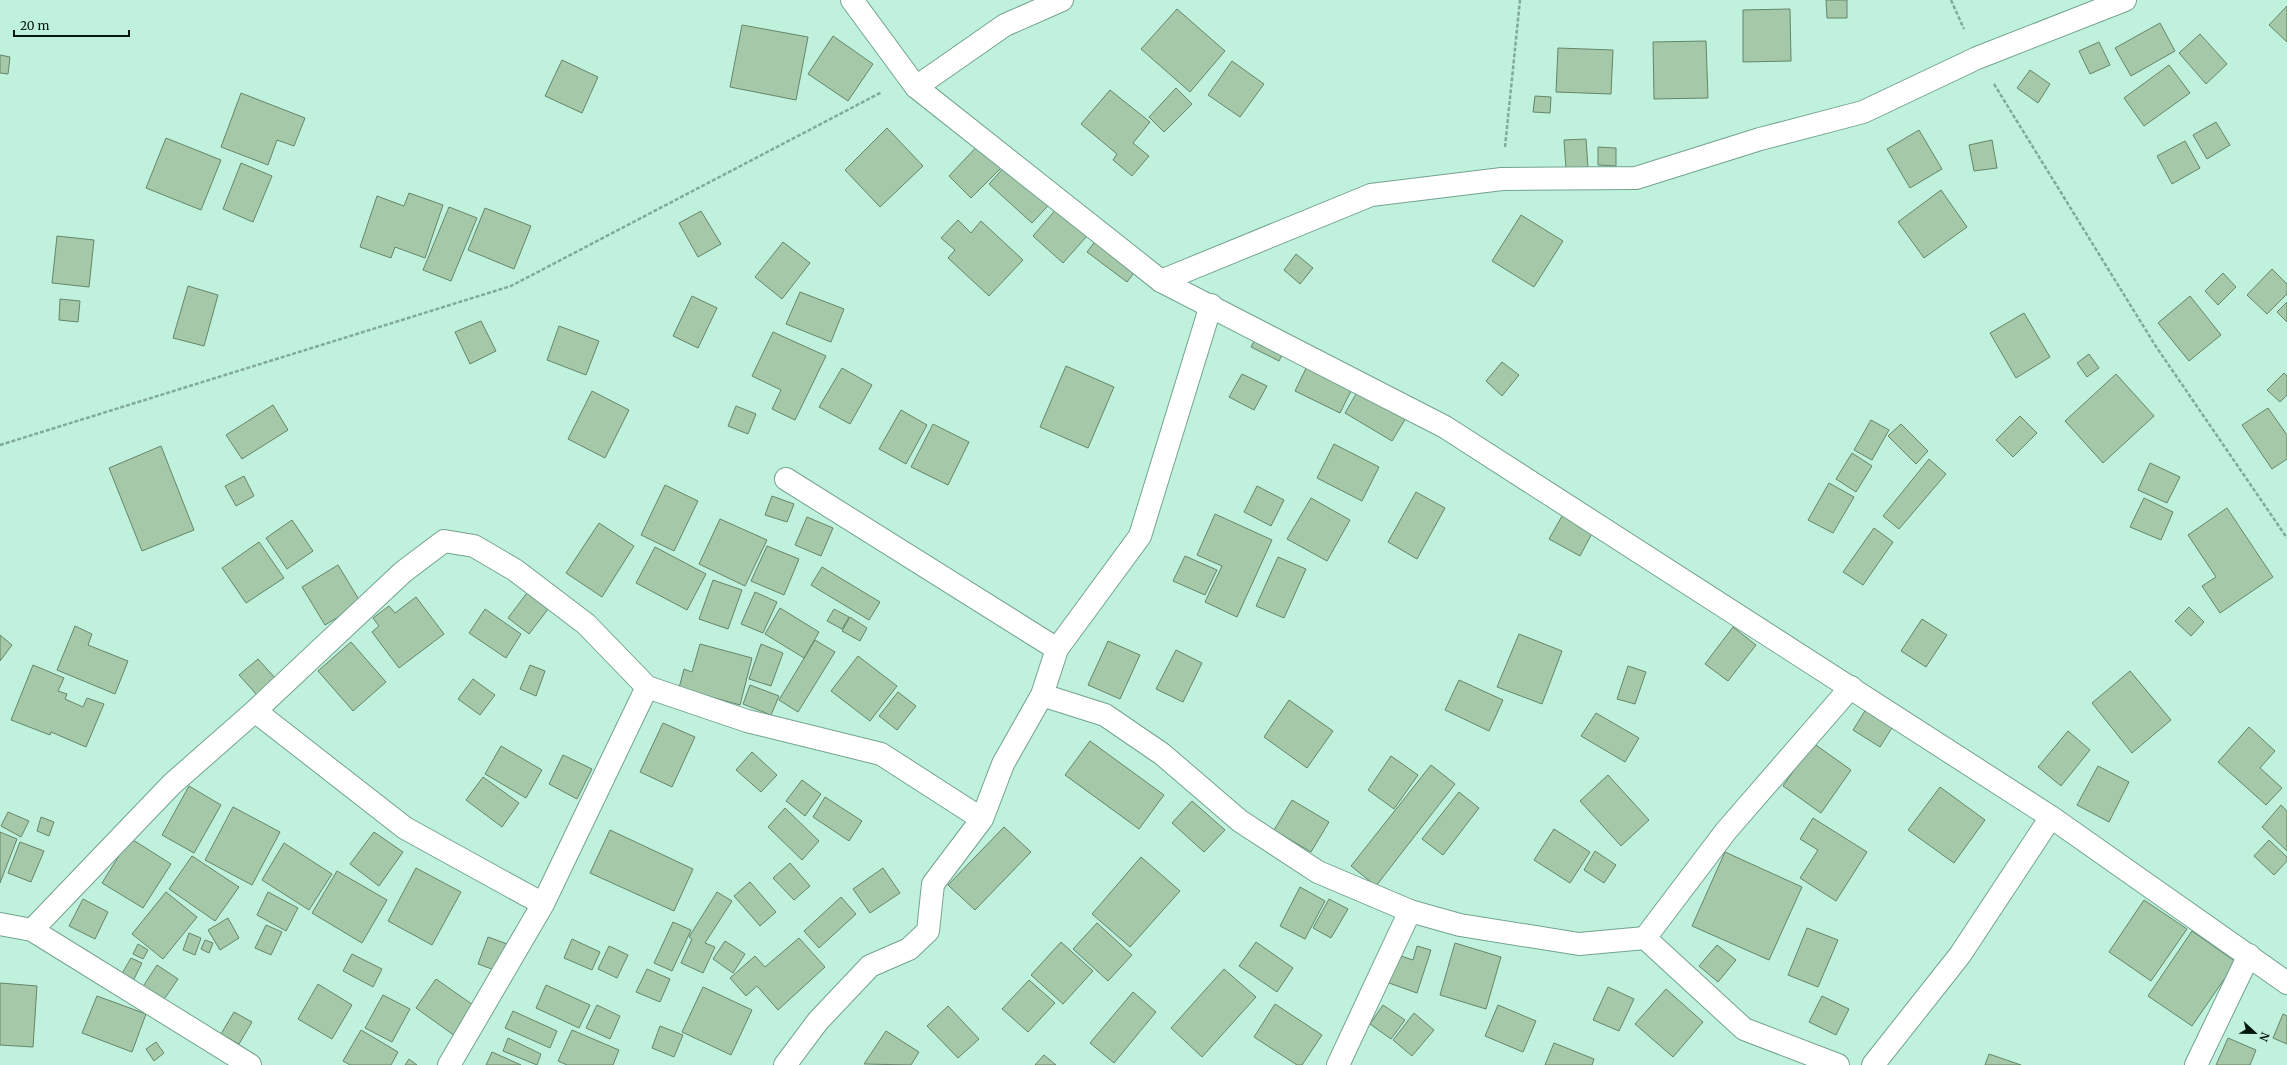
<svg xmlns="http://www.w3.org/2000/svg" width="2287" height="1065" font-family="Merriweather,serif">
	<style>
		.building { fill: #a5c8a8; stroke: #658669 }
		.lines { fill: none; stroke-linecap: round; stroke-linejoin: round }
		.minor-casing { stroke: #73a38f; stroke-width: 24 }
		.tertiary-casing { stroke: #73a38f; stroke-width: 24 }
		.path { stroke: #82aa9a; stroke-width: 2.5; stroke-dasharray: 4 2; stroke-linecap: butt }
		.minor { stroke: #fff; stroke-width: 22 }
		.tertiary { stroke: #fff; stroke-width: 22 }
	</style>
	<rect width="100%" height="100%" fill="#bff1dc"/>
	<path class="building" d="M1826,0H1847V18H1827Z
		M2287,6V42L2269,25Z
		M1177,9L1225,51L1190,92L1141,49Z
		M1790,9L1791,61L1743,62V10Z
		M2160,23L2175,51L2131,76L2115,48Z
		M742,25L808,37L796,100L730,87Z
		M2200,34L2227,64L2206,84L2179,53Z
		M833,36L873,64L848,101L808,74Z
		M1706,41L1708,98L1654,99L1653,42Z
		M2099,42L2110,65L2090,74L2079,51Z
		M1558,48L1613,50L1611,94L1556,92Z
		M0,55L10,57L8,74L0,73Z
		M562,60L598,77L582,113L545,96Z
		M1232,61L1264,84L1240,117L1208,95Z
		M2169,65L2190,93L2144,126L2124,98Z
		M2030,70L2050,84L2038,103L2017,88Z
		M1176,88L1192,104L1164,132L1149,117Z
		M1110,90L1150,122L1133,143L1149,156L1132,176L1113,160L1117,154L1081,124Z
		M241,93L305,118L294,146L277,140L268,165L221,147Z
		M1535,96L1551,97L1550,113L1533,112Z
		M2216,122L2230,145L2207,159L2193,135Z
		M887,128L923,166L880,207L845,170Z
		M1919,130L1942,169L1910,188L1887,149Z
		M166,138L221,160L201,210L146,188Z
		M1586,139L1588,168L1566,169L1564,140Z
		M983,140L1006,163L971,198L949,176Z
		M1992,140L1997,168L1974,171L1969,145Z
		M2185,141L2200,168L2172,184L2157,156Z
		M1598,147L1616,148V166L1598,165Z
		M1016,154L1059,194L1032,223L989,184Z
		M241,163L272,176L253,222L223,209Z
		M1941,190L1967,227L1924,258L1898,222Z
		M409,193L443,205L425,258L395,247L391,258L360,247L377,196L404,206Z
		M1064,200L1095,227L1063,263L1033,236Z
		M449,207L477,218L451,281L423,270Z
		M485,208L531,226L514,269L468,250Z
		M701,211L721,244L698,257L679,223Z
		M1521,215L1563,241L1534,287L1492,261Z
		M958,220L971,233L981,221L1023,260L989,296L948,258L955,250L941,238Z
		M1103,231L1143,261L1127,282L1087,252Z
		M57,236L94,240L89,287L52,283Z
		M783,242L810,263L782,299L755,277Z
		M1296,254L1313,268L1300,284L1284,270Z
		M2272,269L2287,284V294L2267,314L2247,295Z
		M2223,273L2236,287L2218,305L2205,291Z
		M188,286L218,295L204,346L173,338Z
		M800,292L844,309L831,342L786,324Z
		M692,296L717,308L698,348L673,336Z
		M2190,296L2221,335L2189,361L2158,323Z
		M60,299L80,301L78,322L59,320Z
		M2287,302V322L2277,312Z
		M2024,313L2050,357L2016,378L1990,333Z
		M481,321L496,351L470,364L455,332Z
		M1263,323L1291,337L1279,361L1251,347Z
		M559,326L599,341L586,375L547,360Z
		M773,332L826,356L795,420L772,409L781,390L752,376Z
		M1315,350L1360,373L1340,413L1295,391Z
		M2089,354L2099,368L2087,377L2077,363Z
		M1502,362L1519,375L1502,396L1486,381Z
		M1066,366L1114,387L1088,448L1040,427Z
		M842,368L872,385L850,424L819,407Z
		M2284,373L2287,376V395L2280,402L2267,390Z
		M1242,374L1267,386L1254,410L1229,397Z
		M2116,374L2154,416L2103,463L2065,421Z
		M1367,375L1415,403L1392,441L1345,413Z
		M592,391L629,410L605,458L568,439Z
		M273,405L288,430L242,459L226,435Z
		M736,406L756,414L748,434L728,426Z
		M2268,408L2287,435V459L2272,469L2242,425Z
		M901,410L927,425L906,464L879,449Z
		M2020,416L2037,433L2013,457L1996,440Z
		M1871,420L1889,430L1872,460L1854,450Z
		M933,424L969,442L948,485L911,467Z
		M1901,424L1928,451L1916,464L1888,436Z
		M1334,444L1379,467L1362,501L1317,478Z
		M161,446L194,530L142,551L109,468Z
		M1852,453L1872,466L1856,492L1836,479Z
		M1929,459L1946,474L1899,529L1883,516Z
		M2150,463L2180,477L2167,503L2138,490Z
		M244,476L254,496L236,506L225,486Z
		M1829,483L1854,497L1833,533L1808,520Z
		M665,485L698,501L674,551L641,535Z
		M1257,486L1284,500L1271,526L1244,512Z
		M1416,492L1445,508L1417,559L1388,542Z
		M772,496L794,504L787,522L765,515Z
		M1311,498L1350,520L1327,561L1287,539Z
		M2144,498L2173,512L2161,540L2130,527Z
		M2227,508L2273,577L2220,613L2202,586L2216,577L2188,535Z
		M1566,509L1596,526L1580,556L1549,539Z
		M1215,514L1272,540L1237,617L1205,602L1222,566L1197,555Z
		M807,517L833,528L821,556L795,545Z
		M720,519L767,540L745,586L699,564Z
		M292,520L313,551L287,569L266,538Z
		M599,523L634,546L602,597L566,573Z
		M1874,528L1893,542L1863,585L1843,572Z
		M259,542L284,578L246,603L222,568Z
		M767,546L799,559L784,595L751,581Z
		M655,547L706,574L687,610L636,583Z
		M1185,556L1217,570L1205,595L1173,581Z
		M1278,557L1306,569L1284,618L1256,606Z
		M338,565L361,603L325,625L302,587Z
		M822,567L880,602L869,620L811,585Z
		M713,580L742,590L728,629L699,619Z
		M755,592L777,602L763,633L741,624Z
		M527,593L548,609L529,634L508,618Z
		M416,597L444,634L399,668L372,632L379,626L373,618L389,606L395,613Z
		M2189,607L2204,622L2191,636L2175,621Z
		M780,608L819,632L804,658L765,634Z
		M485,609L521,634L506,658L469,633Z
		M834,609L849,617L842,629L827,621Z
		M850,617L867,628L860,641L842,631Z
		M1922,619L1947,635L1926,667L1901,651Z
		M75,626L92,634L88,645L128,661L115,694L57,670Z
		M1733,627L1756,645L1728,681L1705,664Z
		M1519,634L1562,651L1542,704L1497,687Z
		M0,635L12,645L0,661Z
		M815,640L835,652L798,712L779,700Z
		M1108,641L1140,655L1120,699L1088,685Z
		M351,642L386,682L353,711L318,671Z
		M700,644L752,658L740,705L679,688L684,669L692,672Z
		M761,644L783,653L771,686L749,679Z
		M1176,650L1202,663L1183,702L1156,689Z
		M858,656L897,686L870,721L831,691Z
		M258,659L276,679L257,695L239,675Z
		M33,665L64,678L58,691L67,694L65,699L83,707L87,698L104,704L86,747L51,732L50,735L11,720Z
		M530,665L545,671L536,696L520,689Z
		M1628,666L1646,672L1635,704L1617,699Z
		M2130,671L2171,720L2132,753L2092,703Z
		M473,679L495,695L480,715L458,699Z
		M1459,680L1503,700L1489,731L1445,710Z
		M750,685L779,696L771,715L743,704Z
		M898,692L916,706L897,730L879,716Z
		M1289,700L1333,731L1307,768L1264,737Z
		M1868,706L1895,723L1880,747L1853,730Z
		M1596,713L1639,738L1625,762L1581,736Z
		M663,723L695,737L672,787L640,772Z
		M2249,727L2275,751L2260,768L2282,788L2266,805L2218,762Z
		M2068,731L2090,750L2061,786L2038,767Z
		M1090,741L1164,795L1139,829L1065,775Z
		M1813,743L1851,770L1821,813L1783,786Z
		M501,746L542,770L526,798L485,774Z
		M752,752L777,775L761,792L736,770Z
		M563,755L592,769L577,799L549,784Z
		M1391,756L1418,775L1394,809L1368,790Z
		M1431,765L1455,784L1376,886L1351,866Z
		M2098,766L2129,782L2109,822L2077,805Z
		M1608,775L1649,820L1621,846L1580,801Z
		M483,777L519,803L502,827L466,800Z
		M802,780L821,794L805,816L786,801Z
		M189,786L221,805L194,853L162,835Z
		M1940,787L1985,820L1954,863L1908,830Z
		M1459,792L1479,808L1443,855L1422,839Z
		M825,797L862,821L849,841L813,817Z
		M1292,800L1329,822L1311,852L1274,830Z
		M1192,801L1225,830L1204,852L1172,823Z
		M2281,805L2287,811V851L2262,827Z
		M233,807L280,832L252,885L205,860Z
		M785,808L819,841L802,860L768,827Z
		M8,812L29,821L21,837L1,826Z
		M41,817L54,822L49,836L37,831Z
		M1813,818L1867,852L1836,901L1800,878L1818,850L1800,839Z
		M1004,827L1031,852L975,910L948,885Z
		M1554,829L1590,852L1570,883L1534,860Z
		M610,830L693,869L674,911L590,873Z
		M0,832L17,839L0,883Z
		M374,832L403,852L379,886L350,864Z
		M130,838L171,864L143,908L102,883Z
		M2269,840L2287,857V861L2274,875L2254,856Z
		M20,842L44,851L31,882L8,873Z
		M284,843L332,874L309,910L262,880Z
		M1595,851L1616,865L1604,883L1584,870Z
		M1725,852L1802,887L1769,960L1692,926Z
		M192,856L239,887L215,921L169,889Z
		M1141,857L1180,891L1130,947L1092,914Z
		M790,863L810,886L794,900L773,878Z
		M416,868L461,892L432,945L388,921Z
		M883,868L900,893L870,913L853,889Z
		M337,871L387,900L362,943L312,913Z
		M750,882L776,912L760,926L734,896Z
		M1300,887L1325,901L1305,939L1280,926Z
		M166,892L197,917L163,959L132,934Z
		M268,892L298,908L286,931L257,915Z
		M717,892L732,901L705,943L715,947L703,973L681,963L692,939L689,937Z
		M841,897L856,914L819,948L804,931Z
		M83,899L108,912L95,939L69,926Z
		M1329,899L1348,909L1331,938L1313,928Z
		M2144,900L2187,929L2151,981L2109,952Z
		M228,918L239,938L220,950L208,930Z
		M673,922L691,930L672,971L654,963Z
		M1097,923L1132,955L1108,981L1073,949Z
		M266,925L282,932L271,955L255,948Z
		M1807,928L1838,940L1818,987L1788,975Z
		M2192,931L2236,962L2192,1026L2148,996Z
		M189,933L201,938L195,955L183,950Z
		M488,937L510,945L500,972L478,964Z
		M799,938L825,967L778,1010L757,986L746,996L730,978L755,956L765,967Z
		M572,939L600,952L592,970L564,958Z
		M205,940L213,943L209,953L201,949Z
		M725,941L745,954L733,973L713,959Z
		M1061,942L1093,971L1063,1004L1031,975Z
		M1256,942L1293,968L1277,992L1239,966Z
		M1455,943L1501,957L1486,1009L1440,995Z
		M138,944L148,950L143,959L133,954Z
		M1717,945L1736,960L1718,982L1699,966Z
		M609,946L628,955L617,978L598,969Z
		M1417,946L1431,950L1417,993L1389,983L1398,955L1413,960Z
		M352,954L382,969L373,987L343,971Z
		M131,958L142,963L132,983L120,977Z
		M157,965L178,979L163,1001L142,988Z
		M647,969L670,979L660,1002L636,992Z
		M1224,969L1256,997L1202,1057L1171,1028Z
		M436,979L476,1007L455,1036L416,1008Z
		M1029,980L1055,1003L1028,1032L1002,1009Z
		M0,983L37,986L33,1047L0,1045Z
		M318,984L352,1005L332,1039L298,1019Z
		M546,985L590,1005L579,1028L536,1008Z
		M703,987L752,1010L731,1055L682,1032Z
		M1608,987L1634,999L1619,1031L1593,1020Z
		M1666,989L1703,1022L1673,1057L1635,1024Z
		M1133,992L1156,1012L1114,1063L1090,1043Z
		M383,995L410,1009L392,1042L365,1028Z
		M97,996L146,1014L132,1052L82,1033Z
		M1822,996L1849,1009L1836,1035L1809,1022Z
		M1275,1004L1322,1035L1302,1065H1297L1254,1037Z
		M597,1005L620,1016L610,1039L586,1028Z
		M1383,1005L1405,1020L1391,1039L1370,1024Z
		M1498,1005L1536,1021L1523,1052L1485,1036Z
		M948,1006L979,1039L958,1058L927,1026Z
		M513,1011L557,1031L550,1048L505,1028Z
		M234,1012L252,1022L239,1044L221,1034Z
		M1414,1013L1434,1030L1412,1056L1393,1040Z
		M2283,1014L2287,1016V1044L2273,1038Z
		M660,1026L683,1035L674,1057L652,1048Z
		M361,1030L398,1052L391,1065H350L343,1061Z
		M572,1030L619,1050L613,1065H567L558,1061Z
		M886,1031L919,1052L911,1065L864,1064Z
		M508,1038L541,1054L537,1065L503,1051Z
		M2228,1038L2256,1050L2250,1065H2216Z
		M156,1042L164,1053L154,1061L146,1049Z
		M1554,1043L1594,1059L1592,1065H1545Z
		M492,1052L521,1065H486Z
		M1989,1054L2021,1065H1985Z
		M1044,1055L1056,1065H1035Z
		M409,1059L417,1065H405Z"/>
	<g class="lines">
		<defs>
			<path id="minor" d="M916,87L1005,25L1062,0
				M1161,281L1371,195L1502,179L1636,178L1760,139L1863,112L1977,58L2125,0
				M786,479L1057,649
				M1042,695L1105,715L1162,754L1240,821L1318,872L1410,911L1460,925L1579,944L1645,938L1726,831L1851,687
				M255,711L405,828L543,904
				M0,924L32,930L250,1065
				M32,930L172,784L255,711L403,572L444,541L474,546L515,570L586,624L647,687L747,721L881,754L982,819
				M1645,938L1744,1029L1838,1065
				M449,1065L543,904L647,687
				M785,1065L818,1021L870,966L909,949L928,931L933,884L982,819L1003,764L1042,695L1057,649L1140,536L1211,305
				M1338,1065L1410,911
				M1873,1065L1960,955L2051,817
				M2196,1065L2249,955"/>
			<path id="tertiary" d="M852,0L916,87L1161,281L1445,427L2051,817L2287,983"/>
		</defs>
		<use href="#minor" class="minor-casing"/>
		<use href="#tertiary" class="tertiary-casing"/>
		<path class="path" d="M1951,0L1964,29
			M1994,84L2155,345L2287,538
			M1505,147L1520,0
			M0,445L511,286L882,92"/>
		<use href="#minor" class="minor"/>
		<use href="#tertiary" class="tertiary"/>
	</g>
	<g transform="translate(2255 1033) rotate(112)" stroke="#bff1dc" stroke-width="3" paint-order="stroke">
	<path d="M0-3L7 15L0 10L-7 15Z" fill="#041610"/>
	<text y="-6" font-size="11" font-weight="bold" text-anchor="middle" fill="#041610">N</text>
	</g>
	<path d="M14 30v6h115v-6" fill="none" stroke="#041610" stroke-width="2"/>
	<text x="20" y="30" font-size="12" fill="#041610" stroke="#bff1dc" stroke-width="3" paint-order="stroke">20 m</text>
</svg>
